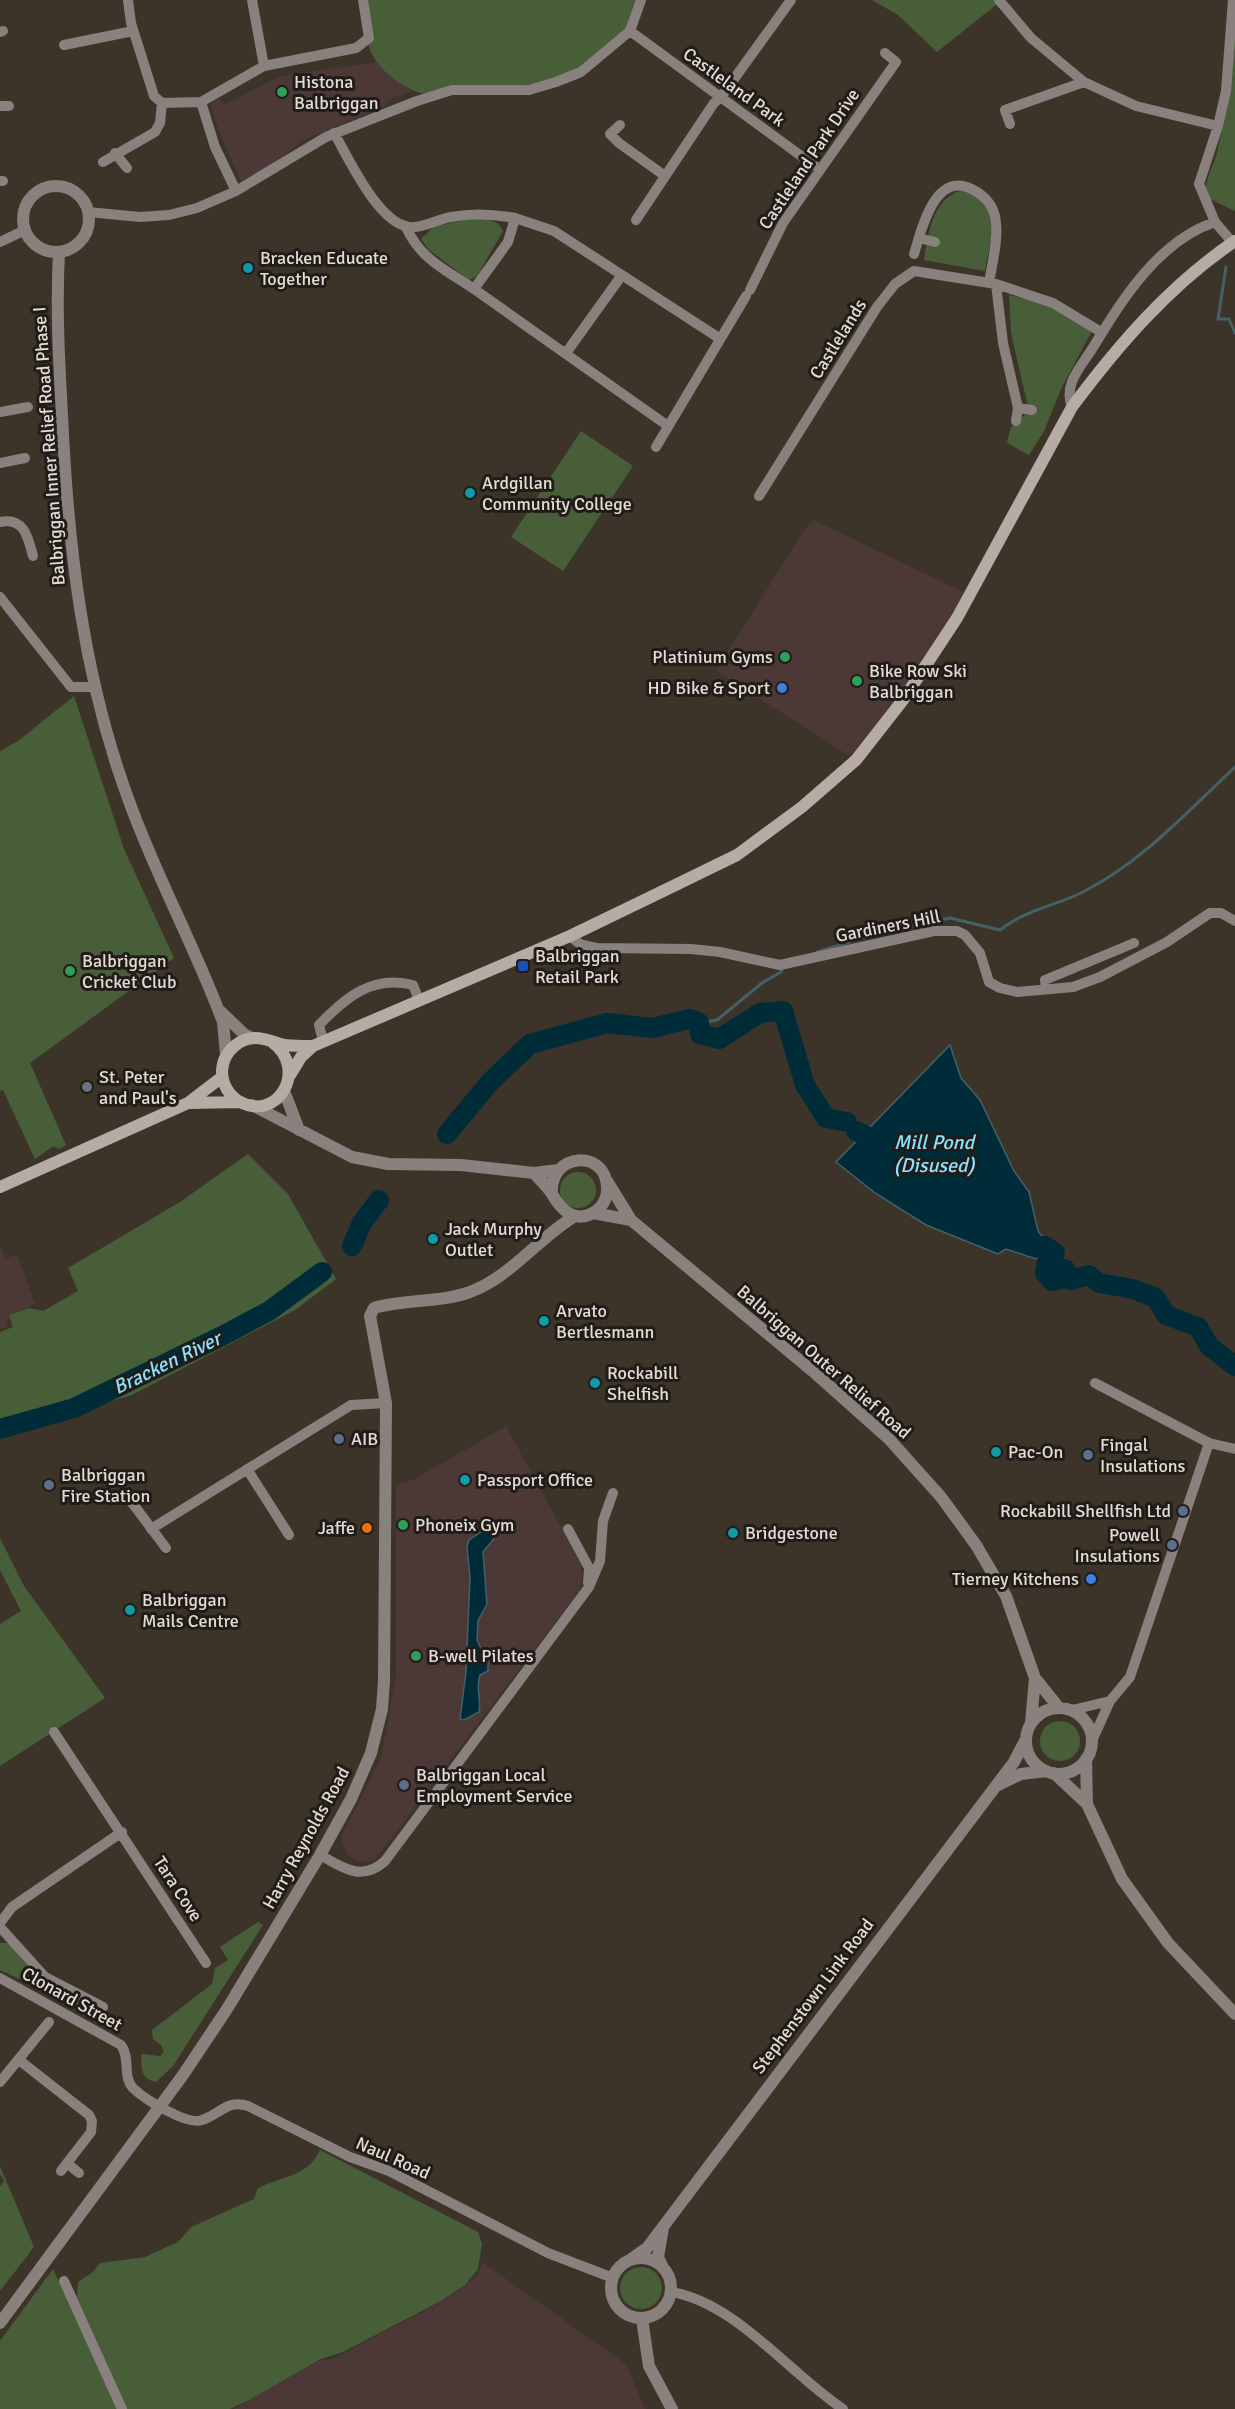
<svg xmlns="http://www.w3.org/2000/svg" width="1235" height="2409" font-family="Signika,sans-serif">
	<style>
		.commercial { fill: #4c3836 }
		.green { fill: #485e38 }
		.water { fill: #002c39; stroke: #446168; stroke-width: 1.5 }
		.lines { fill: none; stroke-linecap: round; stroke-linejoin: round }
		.stream { stroke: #446168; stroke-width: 3 }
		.river { stroke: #002c39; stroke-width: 20 }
		.minor { stroke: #88817d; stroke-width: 10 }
		.tertiary { stroke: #88817d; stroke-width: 12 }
		.secondary { stroke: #b6aca5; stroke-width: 12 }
		.leisure-dot { fill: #2e9e5b; stroke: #211c18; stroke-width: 2 }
		.culture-dot { fill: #0f9aa8; stroke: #211c18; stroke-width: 2 }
		.shop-dot { fill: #3f7fe0; stroke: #211c18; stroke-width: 2 }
		.transit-dot { fill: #1a4fb4; stroke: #211c18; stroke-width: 2 }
		.worship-dot { fill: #6b7280; stroke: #211c18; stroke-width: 2 }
		.service-dot { fill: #5c6f8a; stroke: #211c18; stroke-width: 2 }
		.food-dot { fill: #e8710a; stroke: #211c18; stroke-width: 2 }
		.labels { text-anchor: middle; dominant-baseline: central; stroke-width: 6; stroke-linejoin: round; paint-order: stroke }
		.poi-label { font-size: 18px; fill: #e2dcd5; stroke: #211c18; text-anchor: start }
		.street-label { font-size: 18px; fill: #e2dcd5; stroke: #211c18 }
		.water-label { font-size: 20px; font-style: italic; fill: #89e1ff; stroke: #211c18 }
	</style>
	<rect width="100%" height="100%" fill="#3d3429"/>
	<path class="commercial" d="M377,62L412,92L388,100L385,106L304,140L272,165L241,182L220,134L211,104L220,98L224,105L280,76Z
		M814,520L969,595L856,760L716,671L804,530Z
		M0,1245L6,1259L17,1254L35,1304L9,1315L7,1327L0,1329Z
		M506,1426L581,1564L582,1580L579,1591L374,1861H358L347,1854L341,1837L381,1758L396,1676V1485L413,1480Z
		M482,2262L626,2364L645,2409H233L320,2360L333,2359L450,2297L477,2276Z"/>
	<path class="green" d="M363,0H641L635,20L603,54L556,82L425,94C405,91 375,68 369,47C366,32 365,15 363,0Z
		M872,0H1000L1001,1L937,52L898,15Z
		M1235,0V211L1210,199L1205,192C1207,173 1215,164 1218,148C1230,100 1231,49 1235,0Z
		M965,189C1004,212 991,234 985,271L924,260C929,230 932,198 965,189Z
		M464,220C479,220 497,216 503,231L477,276L469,280L429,250L421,239L433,227Z
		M1009,295L1052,306L1093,329L1062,387L1044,431L1029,455L1007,443L1011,427L1029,411L1011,333Z
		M581,431L633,466L563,571L511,537Z
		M74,696L124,849L174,958L30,1063L66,1145L59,1149L53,1146L35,1159L3,1090L0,1091V751L18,741Z
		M248,1154L288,1194L336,1279L295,1310L132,1395L0,1434V1332L13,1327L9,1315L29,1308L43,1311L78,1291L68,1268L180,1202Z
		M560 1190a18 18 0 1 1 36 0a18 18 0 1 1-36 0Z
		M0,1538L24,1586L105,1698L0,1766V1624L21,1611L0,1570Z
		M1040 1741a20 20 0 1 1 40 0a20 20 0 1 1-40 0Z
		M258,1922L263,1925L173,2066L156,2082C140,2079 142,2068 141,2054L160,2056L164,2052L161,2045L153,2039L152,2030L212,1984L215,1968L228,1960L220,1947Z
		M0,1943H9L35,1975L48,1985L84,2002L83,2008L0,1970Z
		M320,2150L478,2232L482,2244L478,2269L465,2285L441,2301L343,2352L321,2359L251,2399L230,2409H127L77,2297L78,2282L93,2272L100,2263L145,2257L178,2242L191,2227L254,2199L258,2188C282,2176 308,2177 320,2150Z
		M0,2166L34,2247L0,2291V2186L4,2181L0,2174Z
		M620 2288a21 21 0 1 1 42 0a21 21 0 1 1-42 0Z
		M53,2269L119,2409H0V2341Z"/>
	<path class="water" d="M950,1045L961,1078L980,1100L1014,1171L1029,1192L1038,1231L1055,1253L1036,1259L1006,1249L998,1254L926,1225L875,1193L836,1162Z
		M493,1524L496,1527L493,1540L483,1552L487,1604L478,1621L477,1640L488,1663V1671L480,1675C475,1688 482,1699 479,1712L464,1720L460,1719L466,1672L470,1578L467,1547L469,1540Z"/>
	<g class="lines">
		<path class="stream" d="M1226,267L1218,319H1229L1235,333
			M817,952L876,934L950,918L1000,930C1025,910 1055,906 1083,892C1142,862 1187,812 1235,767
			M699,1023L717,1020L762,983L781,972L783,967"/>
		<path class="river" d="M856,1131L886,1146
			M447,1134L490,1082L530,1044L607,1023L652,1028L690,1019L699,1023L700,1034L719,1039L760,1013L783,1011L805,1085L826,1118L847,1122
			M352,1246L362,1223L379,1200
			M1031,1246H1045L1055,1253L1047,1262L1045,1273L1052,1281L1062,1279L1065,1269L1070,1280L1089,1275L1099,1283L1133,1289L1156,1298L1166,1315L1198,1327L1209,1346L1235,1366
			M0,1429L74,1408L222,1336L269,1311L322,1272"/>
		<path class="minor" d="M128,0L131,23L154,96L162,103L201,102L215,147L236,191
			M252,0L264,66
			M999,0L1031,38L1084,82L1136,106L1218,126
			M630,31L819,169
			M0,32L3,31
			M64,45L133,31
			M201,102L264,66L356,48L369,38L363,0
			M0,106H9
			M1010,124L1005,110L1084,82
			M620,125L610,134L619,143L665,176
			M334,133C349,158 381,231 415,227C427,226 439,219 451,217C473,213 493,214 515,218L508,242L474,289C446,270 420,259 406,227
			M115,153L127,168
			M103,162L155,132L160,123L162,103
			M0,181H3
			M88,212L140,217L169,215L197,208L236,191L326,137L417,101L452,90H529L556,82L581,72L630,31L641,0
			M515,218L554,231L719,338
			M636,220L714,103L721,97L791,0
			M919,238L935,242
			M0,242L25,230
			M1232,242L1215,222L1199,184L1218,126L1226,91L1233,0
			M914,254C922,228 936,165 977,192C988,199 995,210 996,223C998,242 992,264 989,283
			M996,284L1003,343L1018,408L1016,421
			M474,289L668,426
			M750,290L783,223L896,62L885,53
			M566,353L622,275
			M1072,407C1063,385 1080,368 1092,349C1122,300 1158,241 1215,222
			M1018,408L1032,410
			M0,412L28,407
			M656,447L746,296
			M0,463L25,458
			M759,496L877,307L895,284L914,271L996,284L1053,303L1101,332
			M0,522C24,517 28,537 33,556
			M0,597L71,687H94
			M570,936L580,944L597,948L691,949L720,952L780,965L934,931H957L965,935L980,953L989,982L1000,988L1017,992L1073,987L1100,977L1167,942L1210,913H1221L1235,921
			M1046,989L1045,980L1134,943
			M323,1041L319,1025C346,997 372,975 413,985L419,1000
			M1209,1443L1235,1449
			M247,1469L289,1535
			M130,1500L166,1548
			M151,1529L351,1405L386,1403
			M568,1529L589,1568L588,1583
			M1072,1710L1110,1701
			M54,1732L206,1963
			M1092,1741L1110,1701L1130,1677L1209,1443L1095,1383
			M320,1855C343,1868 362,1882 385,1861L589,1587L600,1561L603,1521L613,1493
			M0,1923L12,1907L122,1832
			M0,1927L45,1977L103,2007
			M0,1978L121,2045C131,2059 122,2076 133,2088C144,2099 188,2126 202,2120C220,2114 228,2099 248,2106L350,2157L389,2171L548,2253L613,2278
			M19,2060L89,2115L92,2121L91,2132L61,2171
			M0,2082L49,2022
			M67,2163L79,2173
			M64,2281L122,2409
			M671,2292C735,2302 790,2374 843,2409"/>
		<path class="tertiary" d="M23 219a33 33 0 1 1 66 0a33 33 0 1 1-66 0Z
			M59,252C56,307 59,361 62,415C68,547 83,677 129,801C156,876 195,947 223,1022L226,1055
			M220,1011L244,1034L252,1038
			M284,1091L299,1130
			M252,1105L352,1157L388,1164L461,1165L534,1173L558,1170
			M534,1173C540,1180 548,1187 552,1194C561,1210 576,1225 596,1211C603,1206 608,1197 607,1187C606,1149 549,1152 552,1194
			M607,1181L631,1220L816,1374L889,1439L941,1497L976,1545L1006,1596L1035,1678L1031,1723
			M593,1213L631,1220
			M1035,1678L1059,1708
			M1026 1741a33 33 0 1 1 66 0a33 33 0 1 1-66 0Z
			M1086,1759L1087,1804L1122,1879L1168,1943L1235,2014
			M1054,1773L1087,1804
			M996,1786L1021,1774L1046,1771
			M611 2288a30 30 0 1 1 60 0a30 30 0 1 1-60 0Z
			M630,2260L647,2248L1014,1762L1026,1739
			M662,2266L658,2257L663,2228
			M642,2319L649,2366L672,2409
			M0,2323L183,2075L227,2009L320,1855L351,1799L371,1753L382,1709L384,1681L386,1403L370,1316L374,1308C405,1299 439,1303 470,1292C512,1276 538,1238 575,1216"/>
		<path class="secondary" d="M272,1042C309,1069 278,1122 240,1102C229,1096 222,1084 222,1071C223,1051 242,1034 263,1039C271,1040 278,1044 285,1045C294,1046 304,1046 313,1046
			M290,1075L301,1057L313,1046L570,936L657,894L737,855L802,807L856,760L903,700L957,618L1072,407C1119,344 1170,285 1235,241
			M189,1103L241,1102
			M0,1187L188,1103L222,1077"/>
	</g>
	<g class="leisure-dot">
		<circle cx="282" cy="92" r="6"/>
		<circle cx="785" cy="657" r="6"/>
		<circle cx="857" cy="681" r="6"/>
		<circle cx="70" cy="971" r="6"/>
		<circle cx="403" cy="1525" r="6"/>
		<circle cx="416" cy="1656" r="6"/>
	</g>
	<g class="culture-dot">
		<circle cx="248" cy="268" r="6"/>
		<circle cx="470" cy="493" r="6"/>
		<circle cx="433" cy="1239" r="6"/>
		<circle cx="544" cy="1321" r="6"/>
		<circle cx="595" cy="1383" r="6"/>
		<circle cx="996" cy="1452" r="6"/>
		<circle cx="465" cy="1480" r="6"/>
		<circle cx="733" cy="1533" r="6"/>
		<circle cx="130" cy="1610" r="6"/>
	</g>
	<g class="shop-dot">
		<circle cx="782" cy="688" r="6"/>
		<circle cx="1091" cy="1579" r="6"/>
	</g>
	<rect class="transit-dot" x="517" y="960" width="12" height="12" rx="3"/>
	<circle class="worship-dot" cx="87" cy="1087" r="6"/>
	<g class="service-dot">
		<circle cx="339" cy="1439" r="6"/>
		<circle cx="1088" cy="1455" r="6"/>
		<circle cx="49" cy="1485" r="6"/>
		<circle cx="1183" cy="1511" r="6"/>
		<circle cx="1172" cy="1545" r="6"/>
		<circle cx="404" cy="1785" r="6"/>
	</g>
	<circle class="food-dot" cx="367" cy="1528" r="6"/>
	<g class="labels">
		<g class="poi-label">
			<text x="294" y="82">Histona<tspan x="294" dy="21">Balbriggan</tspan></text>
			<text x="260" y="258">Bracken Educate<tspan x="260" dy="21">Together</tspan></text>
			<text x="482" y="483">Ardgillan<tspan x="482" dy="21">Community College</tspan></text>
			<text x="773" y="657" text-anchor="end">Platinium Gyms</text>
			<text x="869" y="671">Bike Row Ski<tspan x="869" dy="21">Balbriggan</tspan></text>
			<text x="770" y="688" text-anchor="end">HD Bike &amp; Sport</text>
			<text x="535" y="956">Balbriggan<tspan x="535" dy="21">Retail Park</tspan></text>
			<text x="82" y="961">Balbriggan<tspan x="82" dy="21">Cricket Club</tspan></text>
			<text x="99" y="1077">St. Peter<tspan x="99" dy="21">and Paul's</tspan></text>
			<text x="445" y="1229">Jack Murphy<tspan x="445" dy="21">Outlet</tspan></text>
			<text x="556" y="1311">Arvato<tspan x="556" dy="21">Bertlesmann</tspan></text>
			<text x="607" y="1373">Rockabill<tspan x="607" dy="21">Shelfish</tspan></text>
			<text x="351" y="1439">AIB</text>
			<text x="1100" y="1445">Fingal<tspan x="1100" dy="21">Insulations</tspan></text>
			<text x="1008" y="1452">Pac-On</text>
			<text x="61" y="1475">Balbriggan<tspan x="61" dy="21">Fire Station</tspan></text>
			<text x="477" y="1480">Passport Office</text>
			<text x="1171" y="1511" text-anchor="end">Rockabill Shellfish Ltd</text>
			<text x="415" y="1525">Phoneix Gym</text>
			<text x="355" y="1528" text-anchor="end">Jaffe</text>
			<text x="745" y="1533">Bridgestone</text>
			<text x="1160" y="1535" text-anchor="end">Powell<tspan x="1160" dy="21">Insulations</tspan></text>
			<text x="1079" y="1579" text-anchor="end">Tierney Kitchens</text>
			<text x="142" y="1600">Balbriggan<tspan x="142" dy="21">Mails Centre</tspan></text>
			<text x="428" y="1656">B-well Pilates</text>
			<text x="416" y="1775">Balbriggan Local<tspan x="416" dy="21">Employment Service</tspan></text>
		</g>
		<g class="street-label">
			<text transform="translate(734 87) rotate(36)">Castleland Park</text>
			<text transform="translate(809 159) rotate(-56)">Castleland Park Drive</text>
			<text transform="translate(838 339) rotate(-58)">Castlelands</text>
			<text transform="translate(49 446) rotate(-94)">Balbriggan Inner Relief Road Phase I</text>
			<text transform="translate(888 926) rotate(-11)">Gardiners Hill</text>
			<text transform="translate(824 1362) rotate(41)">Balbriggan Outer Relief Road</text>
			<text transform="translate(306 1838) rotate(-61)">Harry Reynolds Road</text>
			<text transform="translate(178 1889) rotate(57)">Tara Cove</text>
			<text transform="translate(813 1996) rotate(-53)">Stephenstown Link Road</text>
			<text transform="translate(72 1999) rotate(29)">Clonard Street</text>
			<text transform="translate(393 2158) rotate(24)">Naul Road</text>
		</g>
		<g class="water-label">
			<text x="934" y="1142">Mill Pond<tspan x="934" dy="23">(Disused)</tspan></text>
			<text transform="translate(167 1363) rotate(-26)">Bracken River</text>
		</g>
	</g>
</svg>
